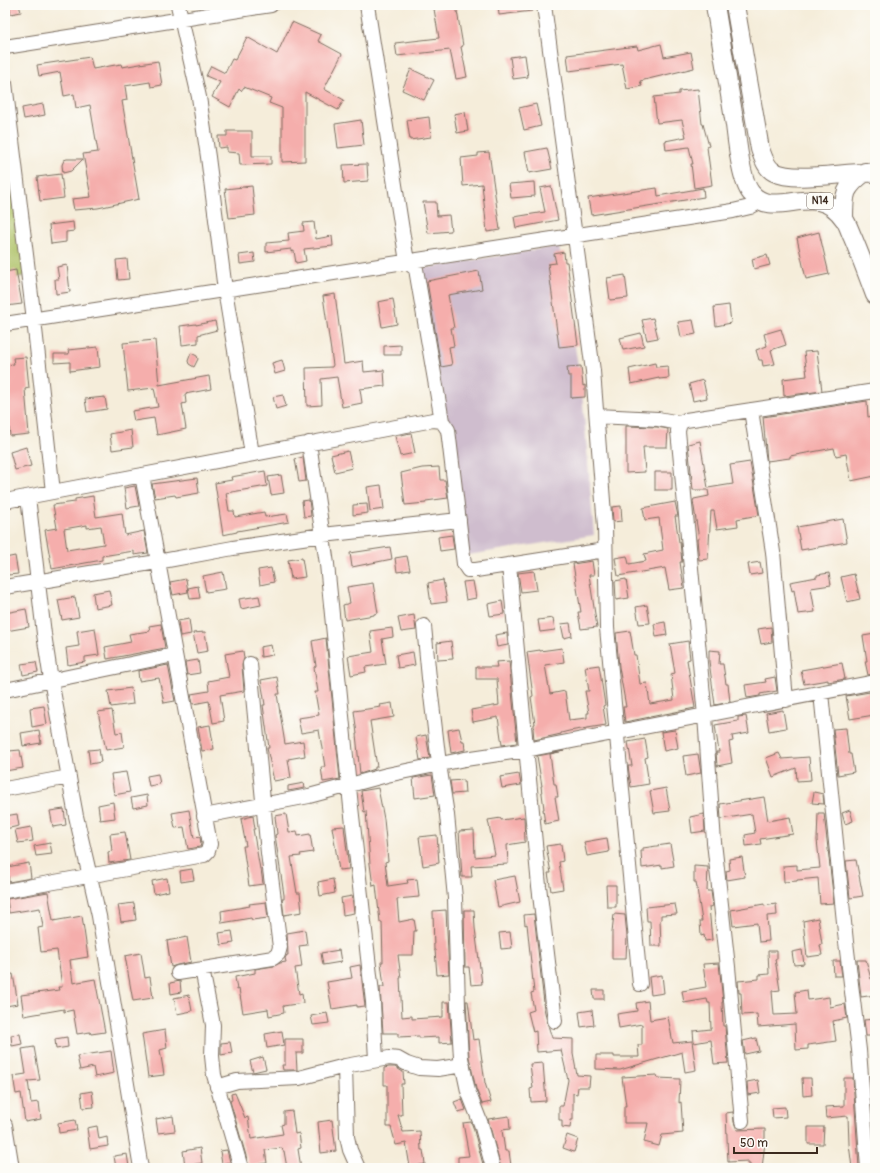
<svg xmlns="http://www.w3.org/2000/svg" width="880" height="1173" font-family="Pangolin,sans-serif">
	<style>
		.industrial { fill: #cfbdce }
		.green { fill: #acc064; stroke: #747541 }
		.building { fill: #f5aeac; fill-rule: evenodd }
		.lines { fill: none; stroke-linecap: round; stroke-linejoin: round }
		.minor-casing { stroke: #7c6e60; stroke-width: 16 }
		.major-casing { stroke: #7c6e60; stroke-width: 20 }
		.minor { stroke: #fff; stroke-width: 14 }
		.major { stroke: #fff; stroke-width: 18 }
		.labels { text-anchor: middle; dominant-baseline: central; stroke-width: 3; stroke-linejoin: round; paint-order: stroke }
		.shield { fill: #fdfcf7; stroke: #75695f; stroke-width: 1 }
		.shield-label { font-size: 10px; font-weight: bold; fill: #3b2a1e }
	</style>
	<rect width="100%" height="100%" fill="#fdfcf7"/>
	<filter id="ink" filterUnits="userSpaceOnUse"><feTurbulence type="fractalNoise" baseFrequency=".025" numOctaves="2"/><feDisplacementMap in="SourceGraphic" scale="8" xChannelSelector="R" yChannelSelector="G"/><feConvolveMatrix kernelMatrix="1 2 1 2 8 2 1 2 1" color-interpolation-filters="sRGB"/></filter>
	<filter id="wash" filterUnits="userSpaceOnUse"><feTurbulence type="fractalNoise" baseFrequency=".012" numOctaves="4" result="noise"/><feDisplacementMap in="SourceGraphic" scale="16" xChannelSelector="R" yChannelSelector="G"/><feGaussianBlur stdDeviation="0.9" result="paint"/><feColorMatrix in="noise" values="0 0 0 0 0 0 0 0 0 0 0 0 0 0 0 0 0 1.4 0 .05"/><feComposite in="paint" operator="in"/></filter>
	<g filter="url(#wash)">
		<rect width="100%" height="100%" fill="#f5edda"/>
		<path class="industrial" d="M559,246L582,391L594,535L468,555L420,269Z"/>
		<path class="green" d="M5,101L33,274L5,280Z"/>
		<g id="blocks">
			<path class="building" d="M9,5H19L21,12L11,14Z
				M456,5L463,46L461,47L467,77L456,79L450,50L397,56L395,43L439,38L434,9Z
				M498,5H531L532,11L499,15Z
				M292,22L321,35L318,41L342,54L324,89L344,100L338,110L305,92V161L282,162V108L269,103L271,98L244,87L241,91L239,89L230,107L212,97L220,82L206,76L211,66L225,73L232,59L235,60L247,37L277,54Z
				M661,44L664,57L691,52L694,68L640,81L642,86L627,89L622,64L569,71L567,55L637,46L638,50Z
				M525,55L528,77L513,79L510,57Z
				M90,57L93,69L121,64L122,67L158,61L162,85L151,87L150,82L125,86L127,100L122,101L139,199L98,208L74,210L72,199L91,197L83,154L98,152L90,105L76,108L74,94L64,96L60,72L39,76L37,65Z
				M411,69L434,80L424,100L402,90Z
				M698,89L702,124H703L709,146L707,147L712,185L694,188L691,164H693L689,147L666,150L665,141L686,137L682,120L657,123L654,97L679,94V91Z
				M43,104L45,115L24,119L22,108Z
				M536,104L541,126L524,130L519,108Z
				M465,112L468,131L457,133L454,114Z
				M429,117L431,137L410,140L407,120Z
				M361,120L364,145L338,148L335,124Z
				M227,131H252V156H271V164L240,165L239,153L227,152V147L219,148L218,136H227Z
				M547,148L552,169L529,173L525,152Z
				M489,152L500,230L487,232L482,184L463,186L461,158L478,156V153Z
				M67,159H83L71,171L63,173L62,165L64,160Z
				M367,164L368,181L344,183L343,165Z
				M61,174L64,198L40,201L37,177Z
				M534,182L535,196L511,198L509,184Z
				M252,186L255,215L229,218L225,189Z
				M551,186L558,220L516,228L514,217L545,212L540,188Z
				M657,188L658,196L703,188L704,197L591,215L588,198Z
				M423,202H436L437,216L449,215L451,231L428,233Z
				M73,222L74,231L66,232V242L51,244L49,225Z
				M314,222L316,239L332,236L333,246L304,249L306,261L296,263L294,251L291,252V249L266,252V243L289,241L288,233L304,231L303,223Z
				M819,232L829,274L806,279L797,238Z
				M564,252L565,262H567L578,345L559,347L548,264L556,263L554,254Z
				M254,253L255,262L240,264L239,255Z
				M767,255L770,265L754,269L752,259Z
				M127,259L129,279L118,280L116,260Z
				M67,265L70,292L56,294L55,279H59L57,267Z
				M16,270L22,304L6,306L5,272Z
				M479,271L482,289L448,295L454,328H451L454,346L449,347L452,365L441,367L427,281Z
				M625,275L628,298L610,300L607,278Z
				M335,294L344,364L363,361L364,372L384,370L385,386L360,389L362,403L342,407L337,377L321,379L322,405L307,406L306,368L332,367L333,365L323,296Z
				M393,299L397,324L382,327L378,302Z
				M729,305L731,323L716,326L714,307Z
				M653,318L658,338L647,340L642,320Z
				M693,320L696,334L681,337L678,322Z
				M215,321L217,330L198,335V343L182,345L180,326L196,324V325Z
				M781,329L786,345L771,350L775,364L763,366L762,360H759L756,350L767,346L764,334Z
				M641,333L644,346L623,350L620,338Z
				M155,340L159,385L209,376L211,389L185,394L186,403L182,404L186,429L157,435L154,418L134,421L132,411L158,407L154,388L128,391L123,343Z
				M401,345V355H384V346Z
				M98,347L100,367L70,371V362L54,363V354H69L68,350Z
				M817,351L822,391L784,396L783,379L807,376L804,352Z
				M191,353L197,356L198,359L194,367L189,364L188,361Z
				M26,357L29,388L25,389L29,434L10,436L5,385V365L14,364L13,358Z
				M282,360L285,371L275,374L272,363Z
				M655,363L656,367L668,366L669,378L659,379V378L631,384L629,369Z
				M581,366L583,386L585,385V397L571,398V376H568L567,367Z
				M703,380L707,398L693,401L689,384Z
				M283,395L286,406L276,409L273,397Z
				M105,397L107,409L87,412L85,399Z
				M867,401L868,417L872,416L875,433V476L851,481L846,454L836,456L834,448L790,456V458L767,461L763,417Z
				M626,426L657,427L668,429L667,447H643L645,472L626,473Z
				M131,430L133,447L112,450L110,434Z
				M411,433L415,453L400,456L395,436Z
				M700,441L708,488L733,484L730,465L750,462L759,515L737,519L738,526L717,529L714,511H711L708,559L699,560L697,539H699L693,501L694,499L709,496L708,490H693L688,444Z
				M26,447L31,466L15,470L10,452Z
				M348,451L352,468L335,472L331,455Z
				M303,457L306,481L299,482L295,459Z
				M439,467L440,480H445L448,498L426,501V503L405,505L401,473L422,468Z
				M265,471L267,486L226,493L229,511H234L235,517L264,512L265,517L287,514L289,522L237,531V532L223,535L215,483L232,480L231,477Z
				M655,472H672V490H655Z
				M281,475L284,493L271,495L268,477Z
				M197,478L199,493L176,497L175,495L155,498L152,484Z
				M381,485L384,509L370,511L367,487Z
				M135,486L139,506L127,508L124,488Z
				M93,496L96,517L122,513L125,535L144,531L148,553L134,555V551L102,556V560L52,569L45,530L57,528L53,505L75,502V499ZM87,525V528L101,526L104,544L67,550L64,529Z
				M309,500L311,516L304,517L302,501Z
				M675,502L678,516H675L679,542H680L682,562H680L684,588L669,590L665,568L618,576L615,558L627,556L629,564L646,561L644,554L663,550L659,518L645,520L643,508Z
				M367,504L368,513L353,515V505Z
				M621,506L622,521L613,522L612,507Z
				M843,519L847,542L801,550L797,527Z
				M452,535L454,549L440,551L438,537Z
				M390,547L392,559L352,567L350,553Z
				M15,556L18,574L8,575L5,558Z
				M407,556L410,570L397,572L395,558Z
				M302,558L305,577L291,579L288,560Z
				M592,561L594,575H589L597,627L581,629L578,612H581L573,564Z
				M760,562L762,573L750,575L748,564Z
				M271,568L274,582L260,585L258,570Z
				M534,571L537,590L521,592L518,573Z
				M223,572L226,589L206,592L203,576Z
				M829,573L831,585L811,588L815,612L798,614L794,590L792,591L790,582L817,577V575Z
				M854,574L860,599L847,602L841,577Z
				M186,579L188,592L173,595L170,582Z
				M626,579L629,598L616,600L615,581Z
				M443,580L447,602L431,604L428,583Z
				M473,581L476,598L466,600L463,582Z
				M373,583L378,613L374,614V615L345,620L343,605L350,603L347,587Z
				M198,586L200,598L190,599L188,588Z
				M109,590L112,605L95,608L93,593Z
				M259,596L261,605L241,609L239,599Z
				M75,597L79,617L62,620L58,600Z
				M502,601L504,614L490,616L488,604Z
				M647,605L650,623L639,624L636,607Z
				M26,609L29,627L6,631L5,613Z
				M414,615L416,630L401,632L398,618Z
				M553,618L555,630L540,632L538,620Z
				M189,619L191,634L180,636L178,621Z
				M665,622L667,635L656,637L654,624Z
				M570,623L572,636L564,638L561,624Z
				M161,624L165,648L107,659L105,647L131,642L129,634L150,631L149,626Z
				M771,627L772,642L761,644L758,629Z
				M95,628L99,655L85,657V662L68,665L66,648L79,646L77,631Z
				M392,628L393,637L382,639L386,664L365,667L366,672L351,675L348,656L373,652L370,631Z
				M630,631L634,655H636L640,684L647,683L650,704L674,700L671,674L675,673L670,644L688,641L690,659L687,660L695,708L625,722L623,707H626L619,667L616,633Z
				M205,632L208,651L197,653L193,633Z
				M507,633L508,645L497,647L495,635Z
				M875,634V674L868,675L865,661H867L863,636Z
				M326,638L340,779L323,782L321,767H325L319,730L301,733L298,718L319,715L315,692H318L314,667L316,666L312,641Z
				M451,641L453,659L438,660L437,643Z
				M271,645L273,655L261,657L260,647Z
				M562,648L564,662L545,665L550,694L565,691L569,720L587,718V713H589L585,691H589L585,667L599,665L605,705L603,706L606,725L569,731L561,733V734L534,740L533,728L534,727V724H535L531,697L533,696L527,652L540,650V651Z
				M709,650L720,651L719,664H723L726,684H728L730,702L715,705L709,661Z
				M243,651L244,658L242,665L244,691L220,695L224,721L213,723L209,701L193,704L191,694L209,691L208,681L229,677L225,654Z
				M413,652L415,665L398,668L396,655Z
				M198,660L200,673L187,675L185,662Z
				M509,661L517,743L502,745L498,717L473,722L471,710L499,705L497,679H476V667H497L496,662Z
				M36,662L38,672L23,675L21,664Z
				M842,663L845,679L828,682V680L804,684L801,670Z
				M168,665L175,701L164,703L159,678L139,681L138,671Z
				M277,677L280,694H277L285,744L303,741L305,756L288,759L291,778L274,781L267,748H269L263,705H265L261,680Z
				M775,677L777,691L760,694V696L747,698L745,685L766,682L765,679Z
				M131,688L133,704L111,707L108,691Z
				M870,692L874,715L850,719L846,696Z
				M392,703L394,717L370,721L377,767H375V769L360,774L356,734H357L354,711L381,707L380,705Z
				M44,706L47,724L32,727L30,708Z
				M112,710L116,733L122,732L124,747L106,750L98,712Z
				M783,710L786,728L769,731L766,713Z
				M746,716L749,733L732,736L733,741L729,742L732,763L717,766L716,752H719L715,725L738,721V717Z
				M210,725L214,749L202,751L198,727Z
				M459,728L462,741H464L465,750L451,753L448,730Z
				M846,728L849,754H851L854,772L838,775L833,729Z
				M39,730L41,743L23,746L21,733Z
				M675,730L678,748L664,751L661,732Z
				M426,735L430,758L420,760L416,737Z
				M645,739L648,757L645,758L649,784L631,787L628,766H632L628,742Z
				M99,749L101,762L90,764L88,750Z
				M20,750L23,768L5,771V757H10L9,751Z
				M564,751L550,754L554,784H556L558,797H555L559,821L545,824L543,809H544L541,786H542L537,756Z
				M779,753L782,759L809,757L811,780L797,781L796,768L773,777L766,758Z
				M698,754L701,773L686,776L683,756Z
				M126,772L130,792L114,795L111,774Z
				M158,774L160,784L149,786L147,776Z
				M519,774L521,785L502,788L500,777Z
				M432,775L435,795L415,798L413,778Z
				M464,780L465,793L452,794L450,781Z
				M304,783L305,788L288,791V786Z
				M378,788L384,819L388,861L385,862L388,886L408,883L407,880L417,879L419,897L397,899L399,922L414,919L416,931H414L413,955H398L401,978H400L402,1017L412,1016V1019L443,1017V1002H449L452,1042L439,1043V1037L419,1038V1036L398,1037V1033H383L380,987H384L381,962H383L382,922H380L376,885L373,886L370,864L366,811L364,812L361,791Z
				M666,788L670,811L654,813L650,791Z
				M814,792L823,794L824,804L812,803Z
				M147,795L148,805L133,808L131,798Z
				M764,797L768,821L790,817L793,834L760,839L761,844L746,846L745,835L755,833L752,814L721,819L720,804Z
				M113,802L115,818L100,820L98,805Z
				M64,809L66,825L53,827L50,811Z
				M189,810L194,838L200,837L201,844L200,847L188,849L184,827L175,828L172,813Z
				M850,810L853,821L845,824L842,813Z
				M818,813H824L834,903L820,904L818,878L797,880V881L784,882L783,866L797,865V870L820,868L817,840Z
				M17,814L19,826L5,829V816Z
				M286,814L289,832L297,831L298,836L310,834L313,852L300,854L301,856L291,857L297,893H300L302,912L284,915L282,899H284V895L275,835L277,834L275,816Z
				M704,814L705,831L692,833L690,817Z
				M253,816L255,829H253L260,869H261L263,884L249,886L243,846H246L241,819Z
				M524,817L525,842L507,845L508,864L471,866L472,877H462L459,831L474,830L475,857L495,855L488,820L501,818V820Z
				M344,826L349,869L339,870L332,827Z
				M31,827L33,841L18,843L15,830Z
				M125,832L130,860L109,863L108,852L112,851L110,834Z
				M437,835L439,863L423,866L419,837Z
				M607,838L609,852L587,856L584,842Z
				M50,843L52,854L36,856L34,846Z
				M561,844L563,861L559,862L563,889L551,891L548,873H551L546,846Z
				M670,844L674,866L662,868V865L642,868L641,851H643V848Z
				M742,857L745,877L727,880L726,871L730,870L729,859Z
				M856,860L863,896L850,898L846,861Z
				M29,863L31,878L9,882L7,867Z
				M694,866L708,867L707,891H711L713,906L709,907L712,940L705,941L704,935L701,936L700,921H702L696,882H694Z
				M192,869L194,880L181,882L180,871Z
				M515,876L520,902L498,907L493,880Z
				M167,878L169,891L154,894L152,881Z
				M333,879L335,893L320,896L318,882Z
				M606,885H616V907H607Z
				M48,892L53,921L82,916L88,957L70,960L73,983L95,979L105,1032L91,1034L90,1032L77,1034L73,1010L64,1012V1009L24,1016L21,995L59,990L58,987H62L57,950L41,952L38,928L43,927L40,908L9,913L7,899Z
				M352,896L354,913L343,915L341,898Z
				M266,902L268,918L252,920L251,918L222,923L221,911L250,906L249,904Z
				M134,903L136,920L121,922L118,905Z
				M675,904L677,914L661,915V920H660L661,946H651L650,921H647L646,907Z
				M764,904V906L776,904L777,915L767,916L769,941L759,942L757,923L733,926L731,910Z
				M446,910L449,974L437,975L435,950H434L433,911Z
				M464,910H474L475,928L482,984L471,985L469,967H465Z
				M534,914L544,1003H543L547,1022L552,1038L573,1039V1054L577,1075L590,1076L589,1087H578L577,1094L573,1093V1120H571L570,1128L562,1127V1120H559V1106H563L568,1080L561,1050L537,1052L536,1031L533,1032L528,1012L534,1010L531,993L534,992L527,924L525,925L524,915Z
				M614,914L625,915L627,936L626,959H612V932Z
				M818,918L822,944L820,945L822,955L807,957L803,921Z
				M305,930L307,945L299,946L302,967L295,968L299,994L302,993L303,1003L283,1006L284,1013L269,1016L268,1009L243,1013L239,989L237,990L235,977L255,973V969L274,966L280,963L286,962L285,958L287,955H288L287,933Z
				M232,931L234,943L221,945L219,933Z
				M510,932L512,948L501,949L499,933Z
				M187,937L191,962L177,965L171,967L167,941Z
				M339,950L341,962L323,965L321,953Z
				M802,950L804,964L794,965L792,952Z
				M768,951H777V959H775L780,990L772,991L774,1015L797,1014L795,992L807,990L808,1000L829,997L830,1007L845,1004L847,1018L833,1021L836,1041L808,1045V1049L796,1050L795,1024L758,1027L757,1014L742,1015L741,993H739L738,981L759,979V975L769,974Z
				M141,953L145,978L150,977L153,998L133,1001L125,956Z
				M857,960H866L871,979H875V995L861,997Z
				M833,961H840L842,976H834Z
				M719,963L723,1002H722L723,1026H725L728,1063L714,1064L711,1040L694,1043L693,1031L711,1029L710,1003H708L707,999L684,1003L682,991L706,987L703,964Z
				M360,965L365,1006L357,1007V1005L332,1009L327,982L352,978L350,967Z
				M13,974L18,1004L5,1006V975Z
				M662,975L664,993L651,995L649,977Z
				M180,981L181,992L171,994L170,983Z
				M593,990H604V999H594Z
				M189,995L192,1011L177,1014L174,998Z
				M466,1001H468L473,1040L479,1039L485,1083L491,1102L482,1104L476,1089L469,1057Z
				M648,1001L650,1020L668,1017L673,1043L692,1041L696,1070L685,1072L682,1052L620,1070L596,1069V1055H614V1057H639L638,1045H642V1024L619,1028L617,1014L637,1011L636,1003Z
				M592,1010L594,1025L581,1027L579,1012Z
				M327,1013L329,1023L313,1025L311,1016Z
				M875,1019V1036H866L864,1020Z
				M165,1030L167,1048L160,1050L164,1075L148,1077L142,1034Z
				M282,1031L284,1045L267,1048L265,1034Z
				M20,1034L22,1044L12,1046L11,1035Z
				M67,1037L68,1047L56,1049L55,1039Z
				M756,1038L759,1051L745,1054L743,1041Z
				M285,1039H303V1053H296L297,1070H283L282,1065H285Z
				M230,1042L232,1053L221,1055V1043Z
				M34,1047L40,1080L28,1081L31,1103L39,1102L41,1119L25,1122L21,1093L16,1094L13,1076L26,1074L22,1049Z
				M111,1051L114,1073L95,1077L93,1067L80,1070L77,1056Z
				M263,1057L266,1069L253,1072L250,1061Z
				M543,1063L546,1101L531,1102L530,1089L533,1088L530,1064Z
				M389,1067H395L403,1072L404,1084H401L402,1115H398L403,1132L420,1131L421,1150H423L425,1164L410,1167L406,1143L396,1145L391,1127H387V1085H384V1068Z
				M657,1075L658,1078L680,1079L679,1103L681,1102L683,1133L662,1135L659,1146L644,1142L648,1123H624V1106H626L622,1077Z
				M802,1078H811L812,1095L803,1096Z
				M844,1078H853L859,1168H852L849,1144L848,1116L826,1118L825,1107L844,1106Z
				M758,1080L760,1093L748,1095L747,1082Z
				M92,1091L94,1107L83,1108L81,1093Z
				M235,1093L245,1118L248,1117L251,1139L283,1134L281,1125L284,1124V1112L292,1111L295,1134L299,1133L301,1148L298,1149L301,1168H287L284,1151H283L282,1148L265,1150L267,1163L249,1166L230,1101L232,1100L231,1094Z
				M462,1099L466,1110L458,1112L454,1102Z
				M785,1107L786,1117L773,1118L772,1108Z
				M733,1112L734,1122L737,1130L765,1129V1142L762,1168H750V1164H748V1161L728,1162L726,1113Z
				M173,1116L175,1131L158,1133L156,1119Z
				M509,1116L510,1129L502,1130L505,1151H509L511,1166L501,1168L488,1119Z
				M75,1120L77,1130L59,1133L58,1123Z
				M332,1120L336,1151L321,1153L318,1122Z
				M471,1122L473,1127L484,1168H474V1165H458V1157L469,1156L463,1123Z
				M97,1126L99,1139L107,1137L108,1146L90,1149L87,1128Z
				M808,1127H824L823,1144H808Z
				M567,1135L578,1139L574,1152L563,1148Z
				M200,1148L202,1163L185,1166L183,1151Z
				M227,1150L230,1162L222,1164L220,1151Z
				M127,1154L129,1167L116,1168L114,1156Z"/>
		</g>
	</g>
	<g filter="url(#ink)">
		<use href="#blocks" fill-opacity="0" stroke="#7c6e60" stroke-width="1"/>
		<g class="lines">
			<defs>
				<path id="minor" d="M178,5L199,97L208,157L225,290L252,454
					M367,5L407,262L416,269L442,421
					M544,5L593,371L605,527L607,628L640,984
					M5,47L271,5
					M5,83L34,320L53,492
					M5,324L733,211L750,207L761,201
					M751,410L773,552L786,700
					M597,416L658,419L680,423
					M309,443L327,564L351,807L373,1002L376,1060
					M28,497L44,634L51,680L76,816L99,916L141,1168
					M5,501L433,420L442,421L448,430L464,564L468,570H476L605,550
					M509,565L539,886L555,1021
					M5,587L157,562L233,548L323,535L459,520
					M424,626L429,678L439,764L447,815L455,898L458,1006L461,1058L468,1091L481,1124L493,1168
					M5,690L174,655
					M821,693L846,942L859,1050L868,1168
					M5,789L69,777
					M204,816L309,796L387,775L465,759L526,750L875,682
					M5,891L204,855L208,851L210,844L142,475
					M202,969L213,1025L212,1056L214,1075L241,1168
					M178,973L273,958L278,954L280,947L268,853L250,664
					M345,1066L347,1137L350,1150L358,1168
					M217,1087L237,1081L299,1078L345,1066L389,1058L398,1059L407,1064L419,1068L438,1069L463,1065
					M742,1121L728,967L714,842L705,716L678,431L680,423L686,420L875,391
					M5,1125L12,1168"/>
				<path id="major" d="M715,5C722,45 728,85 735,125C737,141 741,181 751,193C775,222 816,178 844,219C848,224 850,232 853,238C861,257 868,276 875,295
					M735,5L760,149C763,157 766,168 774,172C795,183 849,171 875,173
					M844,219C844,193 844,188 865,172"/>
			</defs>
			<use href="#minor" class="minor-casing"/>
			<use href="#major" class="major-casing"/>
			<use href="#minor" class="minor"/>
			<use href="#major" class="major"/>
		</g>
	</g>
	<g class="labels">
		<rect class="shield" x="807" y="193" width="26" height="16" rx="3"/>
		<g class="shield-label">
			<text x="820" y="201">N14</text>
		</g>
	</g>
	<rect width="880" height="1173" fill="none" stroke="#fdfcf7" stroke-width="20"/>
	<path d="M734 1147v6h83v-6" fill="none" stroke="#3b2a1e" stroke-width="2"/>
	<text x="740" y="1147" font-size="12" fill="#3b2a1e" stroke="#fdfcf7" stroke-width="3" paint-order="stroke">50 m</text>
</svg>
